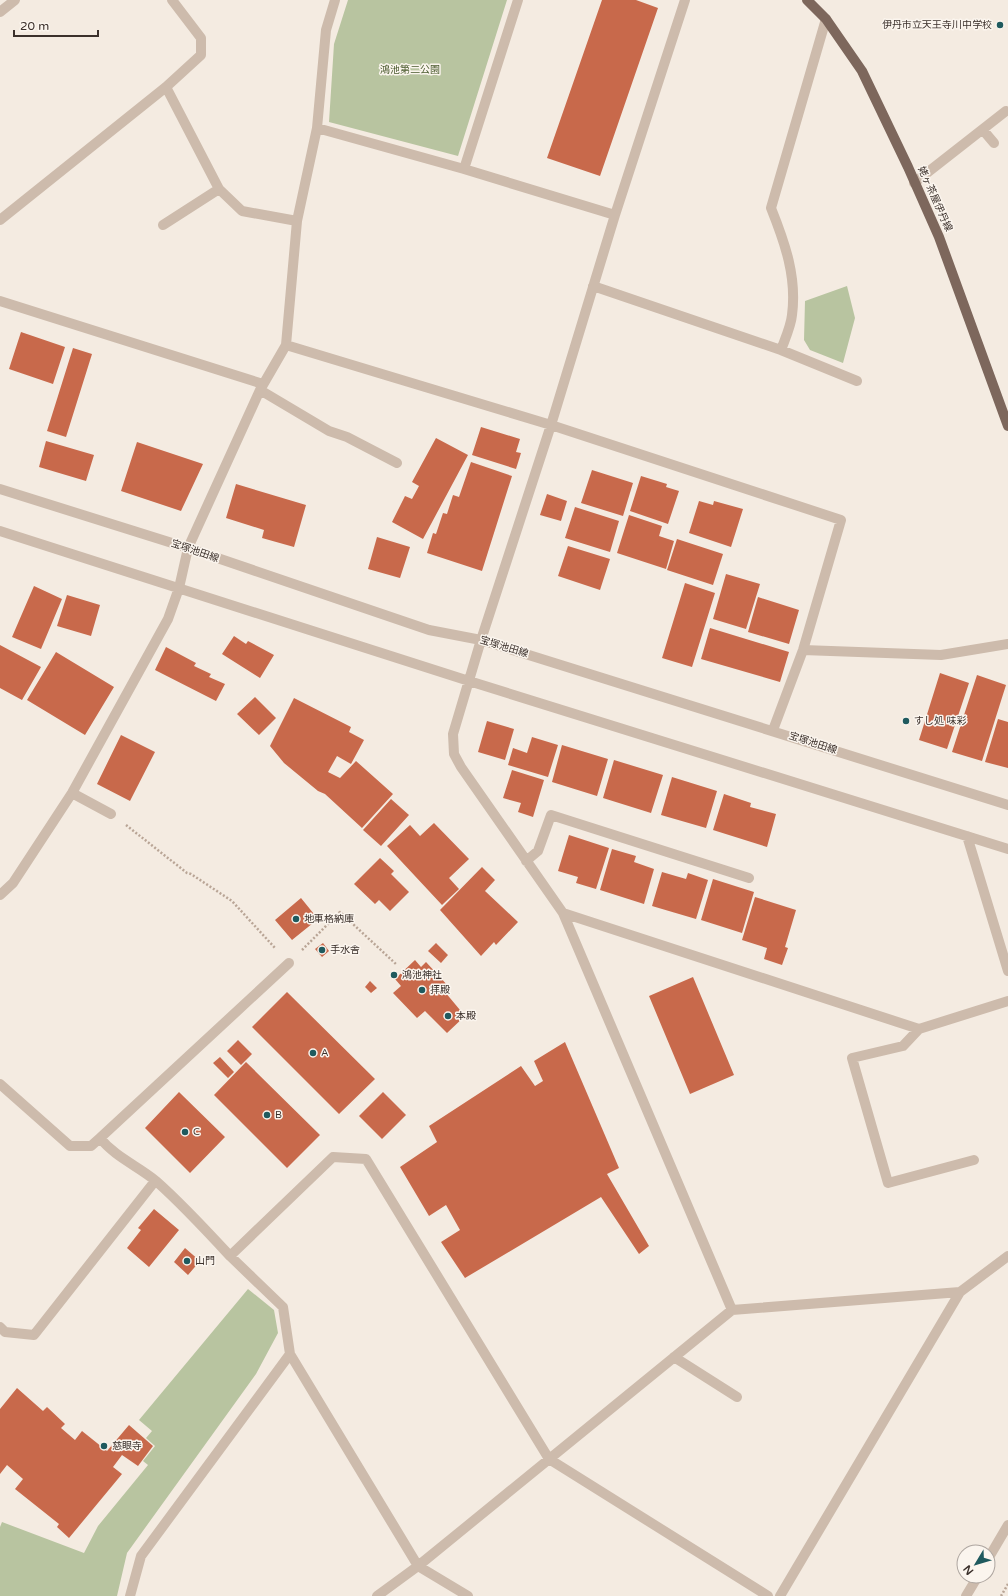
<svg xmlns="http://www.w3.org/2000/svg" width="1008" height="1596" font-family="'Varela Round','Noto Sans JP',sans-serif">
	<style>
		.green { fill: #b8c4a0 }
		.building { fill: #c8694b }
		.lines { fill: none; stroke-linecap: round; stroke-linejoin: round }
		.path { stroke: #b9a596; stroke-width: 2.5; stroke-dasharray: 2 2; stroke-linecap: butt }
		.minor { stroke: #cdbbac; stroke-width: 10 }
		.major { stroke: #7d675c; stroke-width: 10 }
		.poi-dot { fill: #1f5a5e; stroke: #fbf5ee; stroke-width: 1.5 }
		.labels { text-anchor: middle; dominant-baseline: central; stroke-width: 3; stroke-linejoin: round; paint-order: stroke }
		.poi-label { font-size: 10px; fill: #3b302b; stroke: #fbf5ee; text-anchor: start }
		.park-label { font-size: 10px; fill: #4a5a2e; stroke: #fbf5ee }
		.street-label { font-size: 10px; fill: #3b302b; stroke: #fbf5ee }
	</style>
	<rect width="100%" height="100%" fill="#f4ebe1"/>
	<path class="green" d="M348,0H507L458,156L329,122L334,44Z
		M847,286L855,318L843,363L810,350L804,340L805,301Z
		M248,1289L274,1310L278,1333L256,1374L127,1553L117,1596H0V1527L2,1522L84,1553L98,1526L148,1465L143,1461L155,1446L146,1438L152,1431L139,1420Z"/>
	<path class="building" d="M602,0H636L658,8L600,176L547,158Z
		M21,332L65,347L53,384L9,369Z
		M73,348L92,354L66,437L47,431Z
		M481,427L520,439L516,452L521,453L516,469L472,455Z
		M436,438L468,455L423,539L392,522L405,496L412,499L419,486L412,482Z
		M46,441L94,455L86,481L39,467Z
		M137,442L203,464L181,511L121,491Z
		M471,462L512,476L482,571L427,553L433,533L436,534L443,513L447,514L453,495L459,497Z
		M592,470L633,483L623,516L581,503Z
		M641,476L667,484L666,487L679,491L668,524L630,511Z
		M236,484L306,505L294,547L262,538L264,530L226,518Z
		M547,494L567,501L561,521L540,515Z
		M699,501L713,505L714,501L743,509L731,547L689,533Z
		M575,507L619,521L610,552L565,538Z
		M629,515L662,526L659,536L674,541L666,569L617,553Z
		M377,537L410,547L400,578L368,569Z
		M677,539L723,554L713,585L667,570Z
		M568,546L610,559L600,590L558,576Z
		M726,574L760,584L746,629L713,619Z
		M685,583L715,593L692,667L662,658Z
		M34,586L62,599L41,649L12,637Z
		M67,595L100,605L91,636L57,626Z
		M758,597L799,610L789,644L748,632Z
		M710,628L789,652L780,682L701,659Z
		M234,636L246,644L248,641L274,655L260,678L222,654Z
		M0,645L41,667L22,700L0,688Z
		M166,647L196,663L194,666L211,674L209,677L225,684L216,701L155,670Z
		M56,652L114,687L85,735L27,700Z
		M940,673L969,683L947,749L919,740Z
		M977,675L1006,685L982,761L952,752Z
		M255,697L276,718L259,735L237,714Z
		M294,698L351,727L349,732L364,740L351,764L337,756L328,772L340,778L356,761L393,794L362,828L325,794L318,791L284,763L270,746Z
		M998,719L1008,722V768L985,762Z
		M487,721L514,729L505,760L478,752Z
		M121,735L155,752L130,801L97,784Z
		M532,737L558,745L548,777L508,765L513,748L527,753Z
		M562,745L608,759L597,796L552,782Z
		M614,760L663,775L651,813L603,798Z
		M512,770L544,780L533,817L518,812L521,803L503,798Z
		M672,777L717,791L706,828L661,815Z
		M724,794L751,803L750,807L776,814L767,847L713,830Z
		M391,799L409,815L381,846L363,830Z
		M434,823L469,859L449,878L459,889L442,905L387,846L410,825L420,836Z
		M569,835L609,848L596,889L576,883L578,877L558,871Z
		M612,849L636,856L634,862L654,869L644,904L600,890Z
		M380,858L394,871L391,874L409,892L390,911L379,900L375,904L354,884Z
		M482,867L495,880L485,891L518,922L496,945L494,942L481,956L440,910Z
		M662,872L686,879L688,873L708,880L696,919L652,906Z
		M713,879L754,892L742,933L701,920Z
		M755,897L796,910L785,947L788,948L782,965L764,959L767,948L742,940Z
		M301,898L318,919L292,940L275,920Z
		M323,943L329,951L322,957L315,949Z
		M436,943L448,955L441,963L428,951Z
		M415,960L421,967L426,962L450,988L445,992L465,1016L447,1033L425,1011L417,1018L393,993L401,986L395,979Z
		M693,977L734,1075L690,1094L649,996Z
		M370,981L377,988L371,993L365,987Z
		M287,992L375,1079L339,1114L252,1027Z
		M238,1040L252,1054L241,1065L227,1051Z
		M565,1042L619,1168L607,1174L649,1246L639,1254L601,1197L465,1278L441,1242L460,1230L446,1205L429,1216L400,1167L437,1142L429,1126L521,1066L535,1086L543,1081L534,1061Z
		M220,1057L234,1072L228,1078L213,1063Z
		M246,1062L320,1135L287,1168L214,1095Z
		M179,1092L225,1137L190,1173L145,1128Z
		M383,1092L406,1115L382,1139L359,1116Z
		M154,1209L179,1230L149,1267L127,1248L141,1230L138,1228Z
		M185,1248L200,1261L188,1275L174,1262Z
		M17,1388L43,1411L47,1407L65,1424L61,1428L75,1440L82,1431L107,1451L129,1425L153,1446L138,1466L122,1455L113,1467L122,1474L69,1538L57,1527L59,1524L15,1489L23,1479L7,1465L0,1474V1409Z"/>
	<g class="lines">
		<path class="path" d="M126,825L187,873L191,874L232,901L275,948
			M302,950L340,912L397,965
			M1001,1596L1008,1584"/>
		<path class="minor" d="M685,0L615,215L551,425L481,640L453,734L454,754L461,767L563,913L732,1310
			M0,12L15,0
			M166,87L219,189L242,211L297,221
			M317,128L464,169L615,215
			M983,130L994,143
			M464,169L518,0
			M914,183L1006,111
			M0,220L166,87L201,55V38L172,0
			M163,225L219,189
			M593,286L781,350L857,381
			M0,301L263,384
			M286,345L551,425L841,520L803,650L773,730
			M781,350C785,339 791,326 792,315C797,277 785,243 771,208L826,19
			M260,390L329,431L347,437L397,463
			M0,489L188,548L429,630L481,640L1008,805
			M0,531L469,681L1008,849
			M803,650L941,655L1008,644
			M72,793L111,814
			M967,836L1008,971
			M526,861L538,851L551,815L749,878
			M0,895L13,883L72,793L168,619L179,588L188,548L260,390L286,345L297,221L317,128L326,30L335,0
			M563,913L919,1029
			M0,1084L70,1146H91L100,1138C115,1157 138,1166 156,1181C182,1204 206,1230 230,1256L333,1157L366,1159L549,1459L768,1596
			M100,1138L289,963
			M974,1160L888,1183L852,1058L903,1046L919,1029L1008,1001
			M230,1256L283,1307L290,1354L418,1566L468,1596
			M0,1327L5,1332L34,1335L155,1181
			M674,1357L737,1397
			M988,1559L1008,1525
			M130,1596L141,1556L290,1354
			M377,1596L418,1566L732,1310L960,1292
			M780,1596L960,1292L1008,1256
			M966,1596L978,1576"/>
		<path class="major" d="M807,0L826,19L862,71L908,167L939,237L1008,426"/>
	</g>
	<g class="poi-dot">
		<circle cx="1000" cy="25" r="4"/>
		<circle cx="906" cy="721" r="4"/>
		<circle cx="296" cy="919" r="4"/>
		<circle cx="322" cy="950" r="4"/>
		<circle cx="394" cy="975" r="4"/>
		<circle cx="422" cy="990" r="4"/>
		<circle cx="448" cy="1016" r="4"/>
		<circle cx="313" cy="1053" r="4"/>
		<circle cx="267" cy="1115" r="4"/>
		<circle cx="185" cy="1132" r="4"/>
		<circle cx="187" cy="1261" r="4"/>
		<circle cx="104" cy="1446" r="4"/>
	</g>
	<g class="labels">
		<g class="poi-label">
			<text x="992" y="25" text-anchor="end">伊丹市立天王寺川中学校</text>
			<text x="914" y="721">すし処 味彩</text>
			<text x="304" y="919">地車格納庫</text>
			<text x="330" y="950">手水舎</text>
			<text x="402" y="975">鴻池神社</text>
			<text x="430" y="990">拝殿</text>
			<text x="456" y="1016">本殿</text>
			<text x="321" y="1053">A</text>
			<text x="275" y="1115">B</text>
			<text x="193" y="1132">C</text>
			<text x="195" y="1261">山門</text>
			<text x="112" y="1446">慈眼寺</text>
		</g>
		<g class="park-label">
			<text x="410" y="70">鴻池第二公園</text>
		</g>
		<g class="street-label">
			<text transform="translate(935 199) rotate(66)">姥ヶ茶屋伊丹線</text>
			<text transform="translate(195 551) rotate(19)">宝塚池田線</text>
			<text transform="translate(504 647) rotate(17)">宝塚池田線</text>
			<text transform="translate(813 743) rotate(18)">宝塚池田線</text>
		</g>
	</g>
	<g transform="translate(976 1564) rotate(232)"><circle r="19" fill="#fbf5ee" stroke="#aea6a0"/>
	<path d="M0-3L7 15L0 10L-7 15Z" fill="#1f5a5e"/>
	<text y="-6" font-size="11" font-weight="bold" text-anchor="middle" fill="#3b302b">N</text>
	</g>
	<path d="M14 30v6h84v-6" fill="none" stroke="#3b302b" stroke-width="2"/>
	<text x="20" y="30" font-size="12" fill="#3b302b" stroke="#fbf5ee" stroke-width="3" paint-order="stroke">20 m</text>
</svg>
